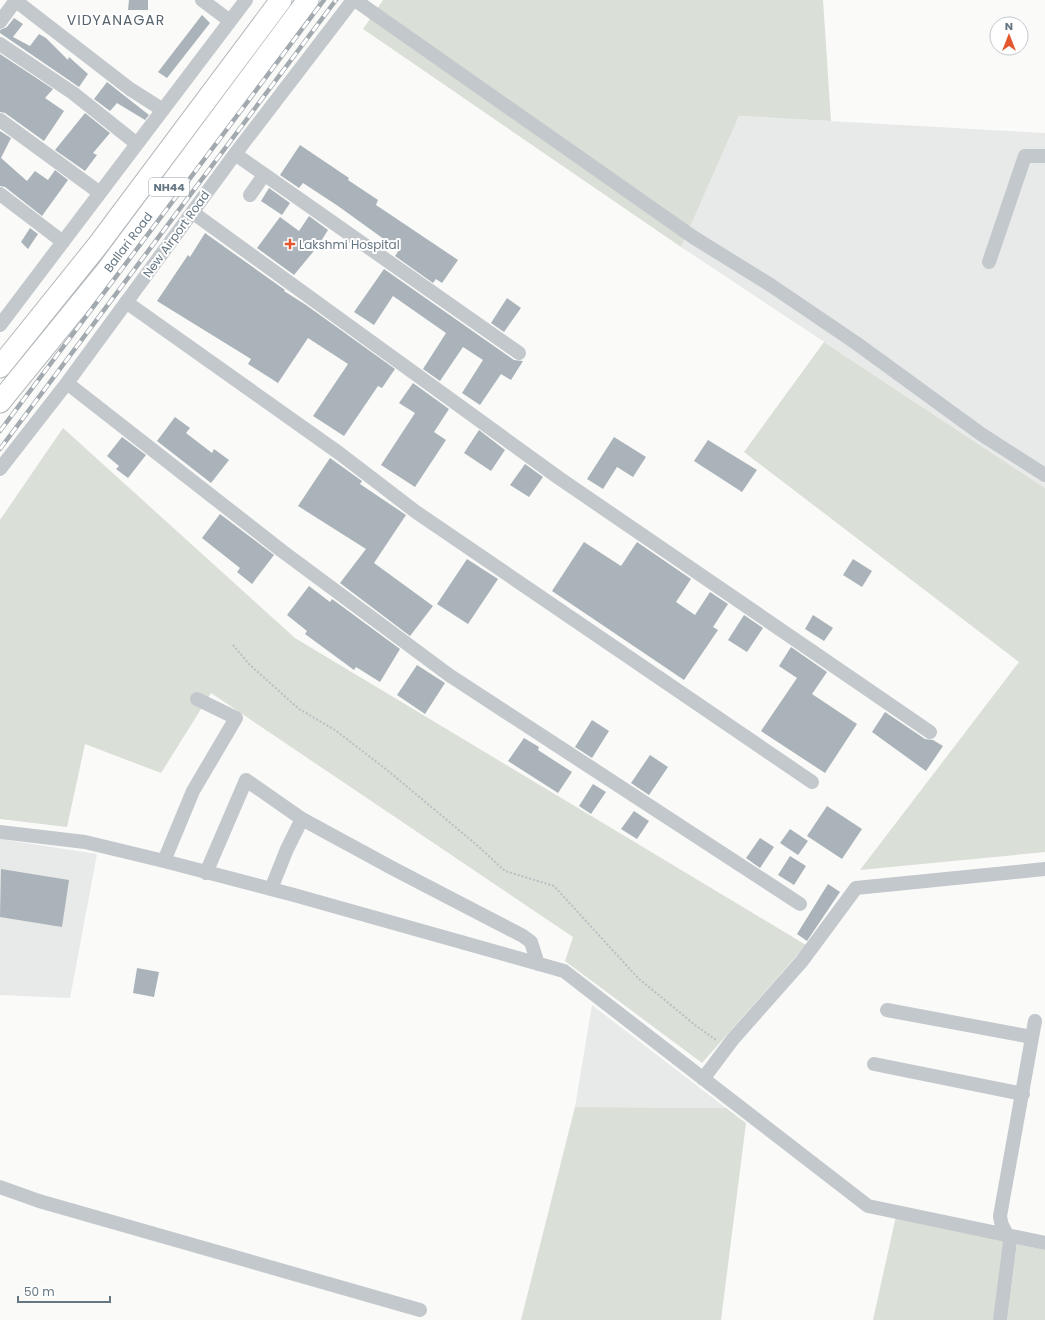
<svg xmlns="http://www.w3.org/2000/svg" width="1045" height="1320" font-family="Poppins,sans-serif">
	<style>
		.built { fill: #e8e9e9 }
		.green { fill: #dadfd7 }
		.building { fill: #aab3b9 }
		.lines { fill: none; stroke-linecap: round; stroke-linejoin: round }
		.highway-casing { stroke: #b4b9bd; stroke-width: 23 }
		.path { stroke: #bbbfc2; stroke-width: 2; stroke-dasharray: 2 2; stroke-linecap: butt }
		.minor { stroke: #c3c8cc; stroke-width: 14 }
		.highway { stroke: #fff; stroke-width: 21 }
		.rail-casing { stroke: #a2aab0; stroke-width: 4.5 }
		.rail { stroke: #fff; stroke-width: 3; stroke-dasharray: 9; stroke-linecap: butt }
		.poi-dot { fill: #e4572e; stroke: #fff; stroke-width: 1.5 }
		.labels { text-anchor: middle; dominant-baseline: central; stroke-width: 4; stroke-linejoin: round; paint-order: stroke }
		.shield { fill: #fff; stroke: #939fa8; stroke-width: 1 }
		.shield-label { font-size: 11px; font-weight: bold; fill: #657683 }
		.street-label { font-size: 12px; fill: #657683; stroke: #fff }
		.poi-label { font-size: 12px; fill: #657683; stroke: #fff; text-anchor: start }
		.quarter-label { font-size: 14px; letter-spacing: 1px; fill: #57646e; stroke: #fff }
	</style>
	<rect width="100%" height="100%" fill="#fafaf8"/>
	<path class="built" d="M739,116L1045,133V488L681,247Z
		M0,839L97,854L70,998L0,995Z
		M592,1005L726,1108L575,1107Z"/>
	<path class="green" d="M383,0H823L831,121L739,116L681,247L363,29Z
		M824,342L1045,488V852L860,870L1019,662L744,452Z
		M63,428L295,638L806,945L702,1063L565,961L573,937L211,693L161,773L85,744L67,827L0,819V520Z
		M575,1107L726,1108L746,1123L721,1320H521Z
		M896,1216L1004,1241L994,1320H873Z
		M1017,1244L1045,1250V1320H1007Z"/>
	<path class="building" d="M129,0H148V10H128Z
		M202,15L210,23L167,78L158,72Z
		M14,18L23,24L13,37L30,46L39,34L46,38L68,60L69,57L88,74L79,87L0,33V30L7,27Z
		M0,54L53,89L45,98L64,111L44,141L5,113L0,112Z
		M107,82L149,115L145,120L117,103L110,111L94,99Z
		M85,113L110,133L93,153L97,155L85,171L55,150Z
		M0,131L11,138L1,158L27,181L35,171L48,180L55,170L68,180L42,216L5,187L0,186Z
		M300,145L349,178L348,180L378,200L376,205L458,260L442,283L436,279L433,283L395,256L399,250L338,206L303,183L299,188L280,175Z
		M269,188L290,203L282,215L261,201Z
		M309,216L328,230L318,246L294,275L257,248L280,217L299,231Z
		M30,228L38,234L28,249L21,242Z
		M205,233L285,290L284,291L306,305L395,369L382,388L378,386L344,436L313,416L348,364L308,338L278,383L248,364L251,359L157,301L188,255L190,257Z
		M384,269L514,360L523,361L511,380L501,374L480,405L462,393L483,360L463,347L440,381L423,369L446,333L393,296L374,325L354,312Z
		M507,298L521,308L504,332L491,323Z
		M413,383L449,409L434,432L446,440L415,487L381,465L415,413L399,403Z
		M175,417L190,428L186,433L212,453L214,449L229,460L211,483L157,441Z
		M479,430L505,450L491,471L464,453Z
		M122,437L146,455L128,478L116,469L119,466L107,456Z
		M614,437L646,457L633,477L617,467L603,489L587,479Z
		M708,440L757,470L742,492L694,461Z
		M330,458L362,481L360,484L406,515L374,563L433,606L410,636L340,583L366,549L298,506Z
		M525,464L543,477L529,497L510,485Z
		M220,514L274,555L252,584L237,572L240,568L202,538Z
		M584,542L621,566L637,542L691,579L676,602L695,615L710,592L728,604L713,627L718,630L684,680L552,591Z
		M467,559L498,579L468,624L437,604Z
		M853,559L872,571L862,587L843,575Z
		M309,586L330,602L332,599L400,649L380,682L356,667L354,670L305,634L307,631L287,615Z
		M744,615L763,628L747,652L728,640Z
		M813,615L833,628L824,641L805,629Z
		M791,647L827,672L812,694L857,724L825,773L761,731L797,678L779,666Z
		M417,665L445,683L425,714L397,695Z
		M885,712L925,739L933,740L943,746L926,771L872,732Z
		M592,720L609,731L592,758L575,747Z
		M524,738L539,747L538,750L572,772L558,793L508,761Z
		M650,755L668,767L649,795L631,783Z
		M593,784L606,792L591,814L579,806Z
		M827,806L862,829L842,859L807,836Z
		M634,811L649,821L637,839L621,829Z
		M790,829L808,841L798,855L780,843Z
		M760,838L774,847L760,868L746,858Z
		M790,856L806,866L794,885L778,875Z
		M1,869L69,880L62,927L0,917Z
		M828,884L840,892L807,941L797,934Z
		M137,968L159,972L154,997L133,993Z"/>
	<g class="lines">
		<defs>
			<path id="highway" d="M0,367L98,245L281,0
				M0,402L108,269L308,0"/>
		</defs>
		<use href="#highway" class="highway-casing"/>
		<path class="path" d="M233,645L249,664L299,709L335,730L387,770L478,846L505,871L554,886L638,978L695,1025L716,1040"/>
		<path class="minor" d="M202,0L230,21
			M355,0L693,237L772,286L856,343L981,434L1045,475
			M16,1L130,89L163,110
			M0,22L16,0
			M0,44L73,93L137,144
			M0,120L100,193
			M235,154L519,353
			M0,194L63,242
			M250,195L264,175
			M192,212L559,478L930,732
			M989,262L1025,156H1045
			M126,302L339,453L416,512L812,782
			M0,325L246,0
			M67,383L282,551L449,675L800,904
			M0,469L67,383L235,154L353,0
			M302,819L394,869L523,936L531,942L538,964
			M0,832L85,842L164,861L294,895L564,971L868,1206L1045,1243
			M164,861L193,791L236,718L197,699
			M206,873L246,780L302,819L287,849L271,889
			M887,1010L1032,1037
			M874,1064L1023,1094
			M703,1079L733,1039L802,961L856,888L1045,869
			M0,1187L39,1201L420,1310
			M1000,1320L1010,1242C1007,1230 1001,1230 1000,1216L1035,1021"/>
		<use href="#highway" class="highway"/>
		<defs>
			<path id="rail" d="M0,431L324,0
				M0,449L336,0"/>
		</defs>
		<use href="#rail" class="rail-casing"/>
		<use href="#rail" class="rail"/>
	</g>
	<path class="poi-dot" d="M288 238h4v4h4v4h-4v4h-4v-4h-4v-4h4z"/>
	<g class="labels">
		<rect class="shield" x="149" y="178" width="40" height="18" rx="3"/>
		<g class="shield-label">
			<text x="169" y="187">NH44</text>
		</g>
		<g class="street-label">
			<text transform="translate(176 234) rotate(-54)">New Airport Road</text>
			<text transform="translate(128 242) rotate(-53)">Ballari Road</text>
		</g>
		<g class="poi-label">
			<text x="299" y="244">Lakshmi Hospital</text>
		</g>
		<g class="quarter-label">
			<text x="116" y="20">VIDYANAGAR</text>
		</g>
	</g>
	<g transform="translate(1009 36)"><circle r="19" fill="#ffffff" stroke="#c1c8cd"/>
	<path d="M0-3L7 15L0 10L-7 15Z" fill="#e4572e"/>
	<text y="-6" font-size="11" font-weight="bold" text-anchor="middle" fill="#657683">N</text>
	</g>
	<path d="M18 1296v6h92v-6" fill="none" stroke="#657683" stroke-width="2"/>
	<text x="24" y="1296" font-size="12" fill="#657683" stroke="#ffffff" stroke-width="3" paint-order="stroke">50 m</text>
</svg>
